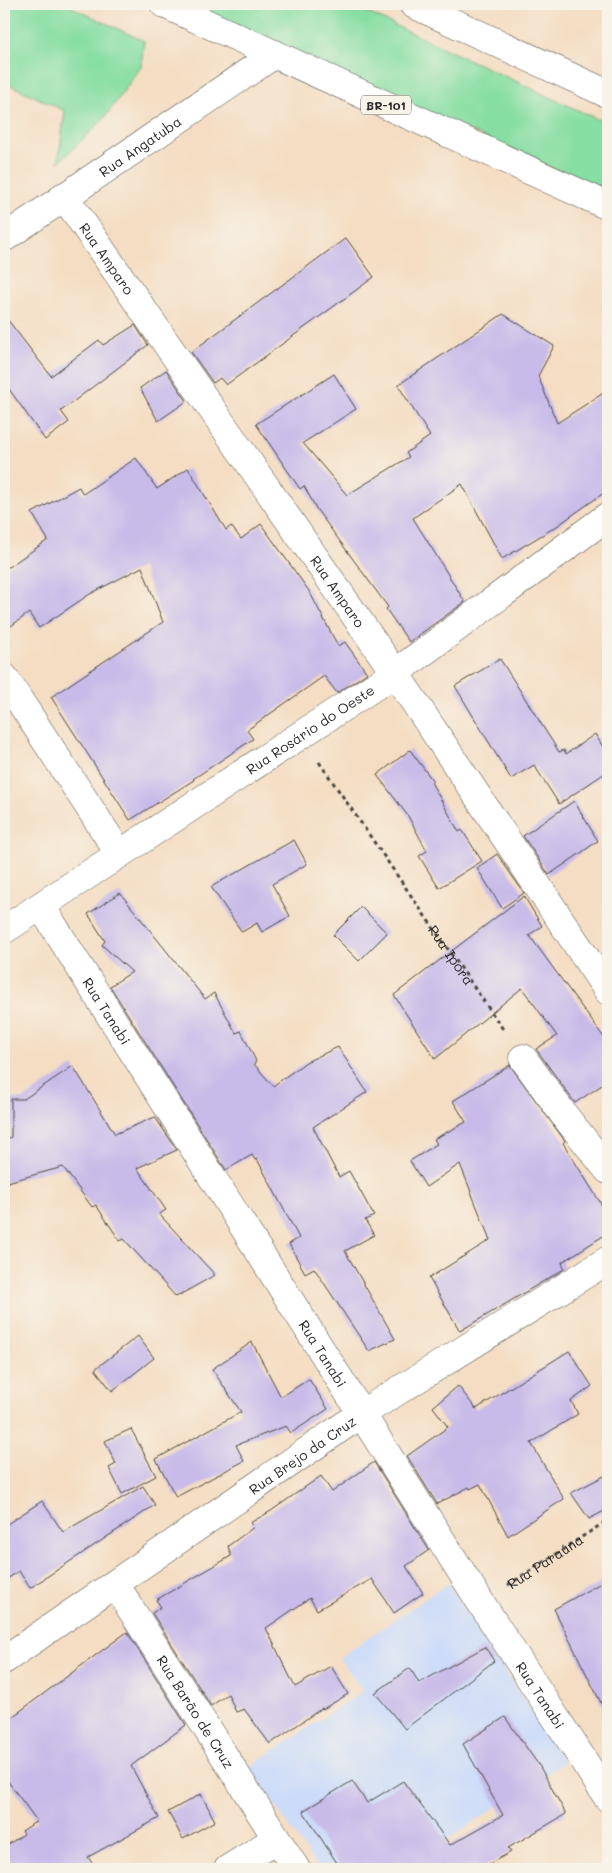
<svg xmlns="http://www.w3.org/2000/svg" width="612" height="1873" font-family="Mali,sans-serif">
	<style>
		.built { fill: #cbdbf9 }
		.green { fill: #87dea2; stroke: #598466 }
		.building { fill: #c8bbe9 }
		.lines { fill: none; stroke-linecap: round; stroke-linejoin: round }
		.minor-casing { stroke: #494642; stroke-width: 29 }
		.trunk-casing { stroke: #494642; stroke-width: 29 }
		.path { stroke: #494642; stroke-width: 3; stroke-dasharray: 4 4; stroke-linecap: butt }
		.minor { stroke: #fff; stroke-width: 28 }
		.trunk { stroke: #fff; stroke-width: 28 }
		.labels { text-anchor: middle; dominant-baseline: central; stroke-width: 4; stroke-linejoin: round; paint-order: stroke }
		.shield { fill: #f7f3e8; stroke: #686764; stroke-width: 1 }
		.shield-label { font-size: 12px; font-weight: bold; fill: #2b2b2b }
		.street-label { font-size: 14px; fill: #2b2b2b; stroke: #f7f3e8 }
	</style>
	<rect width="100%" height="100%" fill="#f7f3e8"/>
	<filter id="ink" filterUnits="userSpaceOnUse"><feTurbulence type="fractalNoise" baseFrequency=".02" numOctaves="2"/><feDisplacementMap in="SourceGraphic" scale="10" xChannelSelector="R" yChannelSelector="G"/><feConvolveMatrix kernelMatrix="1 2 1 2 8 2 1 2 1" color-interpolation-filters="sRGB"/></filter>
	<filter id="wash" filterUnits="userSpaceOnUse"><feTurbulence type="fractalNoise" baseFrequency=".0096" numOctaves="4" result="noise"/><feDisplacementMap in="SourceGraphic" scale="20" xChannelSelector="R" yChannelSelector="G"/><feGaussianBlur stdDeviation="1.12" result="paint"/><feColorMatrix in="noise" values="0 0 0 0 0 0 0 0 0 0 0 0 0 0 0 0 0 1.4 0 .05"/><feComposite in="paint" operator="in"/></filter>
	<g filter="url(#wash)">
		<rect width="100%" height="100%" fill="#f4ddc2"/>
		<path class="built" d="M448,1583L564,1762L403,1869H318L249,1767L363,1691L339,1658Z"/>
		<path class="green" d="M4,4H65L144,41L141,67L103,120L58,163L65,111L4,82Z
			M188,4H349L608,124V193Z"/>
		<g id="blocks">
			<path class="building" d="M346,238L374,277L226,385L220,378L213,383L191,352Z
				M503,314L554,346L538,376L557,423L608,390V490L557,526L502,559L462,484L413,518L465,602L409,642L386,609L388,607L317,510L304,486L300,489L256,424L334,374L356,409L303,443L347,495L409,457L406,453L430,436L398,385Z
				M4,315L51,376L99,340L103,345L135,325L148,345L61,411L69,422L45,440L4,382Z
				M166,370L187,401L158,421L140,388Z
				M136,458L157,489L188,468L226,530L231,526L241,539L261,524L309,591L338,646L345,642L367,673L337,693L324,676L247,730L253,739L193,779L194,780L130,820L51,697L163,622L142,567L90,594L39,628L29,613L4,631V570L48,540L32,513L79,487L83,494Z
				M500,659L559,752L564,750L566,754L595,734L608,755V771L559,804L534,765L511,779L455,686Z
				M410,750L433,781L431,782L459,832L462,830L482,861L439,888L419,856L427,851L408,816L377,775Z
				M574,801L598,841L549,875L523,836Z
				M294,840L307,864L272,884L290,916L262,932L257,923L242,932L211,887Z
				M497,854L524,893L502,908L477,868Z
				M120,893L205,999L214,993L236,1033L241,1031L256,1061L254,1064L273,1086L306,1062L338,1047L367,1092L313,1127L339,1177L349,1171L374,1216L365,1220L374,1235L345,1251L395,1339L369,1351L314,1268L305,1273L289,1244L299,1238L257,1159L255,1160L252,1155L226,1170L110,986L132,972L102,945L105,941L88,914Z
				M524,896L542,926L529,935L608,1043V1081L575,1103L536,1049L557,1036L522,988L435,1059L394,995Z
				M361,907L387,933L359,961L333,935Z
				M510,1065L565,1141L563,1143L608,1215V1233L562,1262L564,1269L460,1331L429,1278L490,1240L460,1164L426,1187L410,1161L437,1144L434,1139L466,1122L453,1101Z
				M73,1066L115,1134L155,1117L177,1150L137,1168L166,1210L159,1214L215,1275L176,1297L124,1239L120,1241L96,1205L92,1207L63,1167L4,1183V1141L11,1137V1099H24Z
				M138,1336L154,1358L112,1391L95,1369Z
				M252,1342L281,1397L309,1379L328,1409L291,1433L286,1426L236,1445L244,1461L176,1497L156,1459L241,1412L212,1369Z
				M569,1351L592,1386L571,1401L578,1414L531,1443L564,1499L508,1536L480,1484L470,1489L469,1487L437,1504L407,1456L448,1427L433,1407L458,1386L476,1409Z
				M131,1429L156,1476L122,1494L109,1468L116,1464L105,1441Z
				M374,1462L429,1550L406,1566L423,1593L394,1613L372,1579L317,1610L310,1598L266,1628L295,1687L331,1666L348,1694L323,1709L322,1708L270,1744L244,1709L236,1712L228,1694L211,1706L152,1613L161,1607L156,1600L231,1556L228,1546L254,1527L250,1523L271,1511L321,1476L332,1492Z
				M608,1474V1509L589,1519L571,1493Z
				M143,1486L155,1505L30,1588L19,1571L4,1581V1526L42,1501L63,1532Z
				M608,1579V1717L554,1609Z
				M127,1632L186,1725L131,1766L159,1818L88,1857L96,1869H4V1847L24,1834L22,1831L37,1821L4,1776V1723Z
				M485,1647L494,1661L405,1729L375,1693L410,1668L419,1683Z
				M505,1717L540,1767L566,1814L508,1848L511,1852L480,1869H341L303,1811L352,1781L367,1803L403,1781L450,1845L503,1815L463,1744Z
				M201,1794L215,1821L183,1839L168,1812Z"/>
		</g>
	</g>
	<g filter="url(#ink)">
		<use href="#blocks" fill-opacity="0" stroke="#494642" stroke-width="1"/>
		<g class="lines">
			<defs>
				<g id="minor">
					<path id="s3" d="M64,196L395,673L608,991"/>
					<path id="s4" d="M4,238L275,54"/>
					<path d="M4,677L119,853"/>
					<path id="s5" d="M41,906L481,1603L608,1798"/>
					<path id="s6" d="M4,930L395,673L608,516"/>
					<path d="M523,1058L564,1115L608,1170"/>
					<path id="s7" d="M115,1584L296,1869"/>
					<path id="s8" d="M4,1660L361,1414L608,1260"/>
					<path d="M228,1869L276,1839"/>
				</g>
				<path id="trunk" d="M164,4L608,206
					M413,4L608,94"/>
			</defs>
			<use href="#minor" class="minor-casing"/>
			<use href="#trunk" class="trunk-casing"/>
			<g class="path">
				<path id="s1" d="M319,762L505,1032"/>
				<path id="s2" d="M508,1585L608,1520"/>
			</g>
			<use href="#minor" class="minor"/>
			<use href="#trunk" class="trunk"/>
		</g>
	</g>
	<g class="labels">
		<rect class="shield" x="361" y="95.5" width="50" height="19" rx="4"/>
		<g class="shield-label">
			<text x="386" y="105">BR-101</text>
		</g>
		<g class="street-label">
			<text stroke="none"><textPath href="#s4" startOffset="164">Rua Angatuba</textPath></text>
			<text stroke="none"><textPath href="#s3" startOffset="76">Rua Amparo</textPath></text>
			<text stroke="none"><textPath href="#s3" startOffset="481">Rua Amparo</textPath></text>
			<text stroke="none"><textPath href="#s6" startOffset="366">Rua Rosário do Oeste</textPath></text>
			<text stroke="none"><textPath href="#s1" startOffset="234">Rua Ipora</textPath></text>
			<text stroke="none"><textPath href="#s5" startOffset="124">Rua Tanabi</textPath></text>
			<text stroke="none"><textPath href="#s5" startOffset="529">Rua Tanabi</textPath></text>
			<text stroke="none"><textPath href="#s8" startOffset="362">Rua Brejo da Cruz</textPath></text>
			<text stroke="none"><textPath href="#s2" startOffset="44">Rua Paraúna</textPath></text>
			<text stroke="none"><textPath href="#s5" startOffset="934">Rua Tanabi</textPath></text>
			<text stroke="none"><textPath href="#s7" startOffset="151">Rua Barão de Cruz</textPath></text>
		</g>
	</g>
	<rect width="612" height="1873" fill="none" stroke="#f7f3e8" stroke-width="20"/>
</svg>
